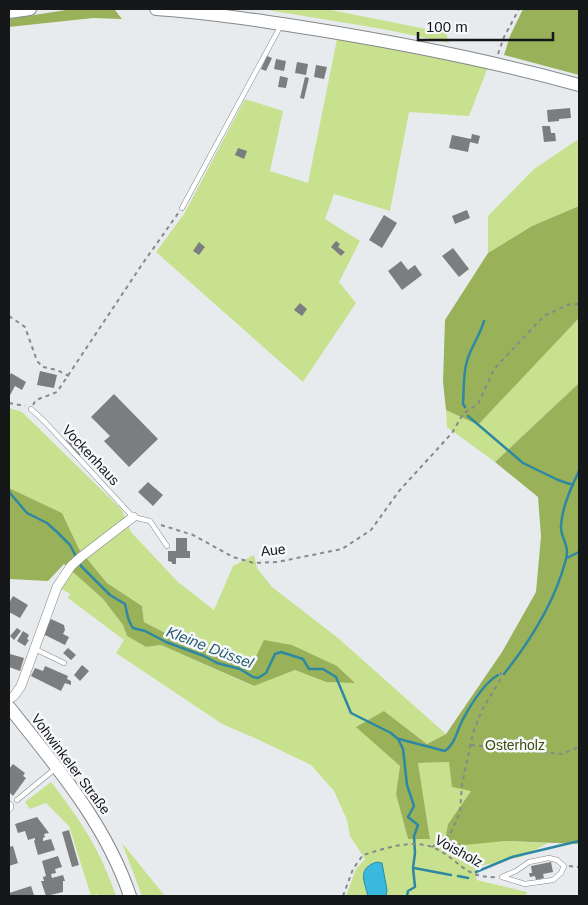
<svg xmlns="http://www.w3.org/2000/svg" width="588" height="905" font-family="Helvetica,sans-serif">
	<style>
		.green { fill: #c8e18e }
		.forest { fill: #99b259 }
		.water { fill: #38b9dd; stroke: #2e88a2 }
		.lines { fill: none; stroke-linecap: round; stroke-linejoin: round }
		.stream { stroke: #2e88a2; stroke-width: 2.5 }
		.building { fill: #7b7d7f }
		.service-casing { stroke: #85888a; stroke-width: 5.5 }
		.minor-casing { stroke: #85888a; stroke-width: 10 }
		.secondary-casing { stroke: #85888a; stroke-width: 14 }
		.path { stroke: #87898b; stroke-width: 2; stroke-dasharray: 4 4; stroke-linecap: butt }
		.service { stroke: #fff; stroke-width: 4.5 }
		.minor { stroke: #fff; stroke-width: 9 }
		.secondary { stroke: #fff; stroke-width: 12 }
		.labels { text-anchor: middle; dominant-baseline: central; stroke-width: 5; stroke-linejoin: round; paint-order: stroke }
		.street-label { font-size: 14px; fill: #161718; stroke: #f6f8fb }
		.park-label { font-size: 14px; fill: #3d4d0a; stroke: #f6f8fb }
		.water-label { font-size: 15px; font-style: italic; fill: #2b5e6e; stroke: #f6f8fb }
	</style>
	<rect width="100%" height="100%" fill="#e8ebee"/>
	<path class="green" d="M261,9H326L446,33L449,43L383,29Z
		M337,39L488,67L469,116L409,112L390,211L334,194L325,219L360,241L339,282L356,303L303,382L156,252L184,214L245,99L283,111L270,171L308,183Z
		M577,140L579,143V206L532,226L488,253V216L534,169Z
		M579,318V383L495,462L447,427L446,410L478,425Z
		M9,408L22,412L122,510L131,532L178,582L214,610L233,566L254,555L257,568L272,587L338,638L446,734L427,744L384,711L400,766L396,794L408,839L430,838L418,763L449,762L471,791L448,824L505,841L548,843L521,857L475,867L477,880L527,892L526,896H386L387,890L369,864C359,876 364,883 368,896H346L356,869L365,859L350,836L347,820L334,791L311,765L257,739L222,724L116,653L124,640L68,598L70,594L60,588L71,570L103,599L123,625L127,636L146,647L161,645L253,686L295,670L326,682L337,666L251,667L194,641L173,637L144,622L142,606L107,583L79,549L62,513L9,488Z
		M51,782C80,819 101,851 116,896H99L97,894L91,896L69,826L46,803L30,809L25,802Z
		M122,843L165,896H142Z"/>
	<path class="forest" d="M523,9H579V75L504,55L510,36Z
		M66,10H115L122,19L93,18L9,27V19Z
		M579,206V318L478,425L446,410L443,382L445,320L488,253L532,226Z
		M579,383V844L505,841L444,847L448,824L471,791L452,787L449,762L418,763L430,839H408L396,794L400,766L356,727L384,711L427,744L446,734L502,652L536,592L541,536L538,497L495,462Z
		M9,488L62,513L79,549L107,583L142,606L144,622L173,637L194,641L251,667L264,640L292,645L337,666L355,683L326,682L295,670L254,686L161,645L146,647L127,636L123,625L103,599L64,564L48,581L9,579Z"/>
	<path class="water" d="M377,862L382,863L387,890L386,896H368C364,881 357,868 377,862Z"/>
	<g class="lines">
		<path class="stream" d="M465,407L463,404C464,390 463,374 467,361C471,347 480,335 484,321
			M468,416L523,463L558,480L573,485
			M9,492L27,513L47,523L57,532L70,545L81,566L110,595L125,604C128,615 126,618 133,628L145,631L166,642L204,656L217,663L240,669L253,677L258,678L266,673L275,654L281,652L303,659L309,669H323L336,677L351,713L391,733L398,739L403,749L407,785L414,806L408,817L418,825L414,836L415,853L413,868L415,887L408,891L407,896
			M567,558L579,552
			M504,674C531,640 555,602 566,559C570,545 560,537 561,526C562,507 571,488 579,471
			M399,739L445,751C455,744 457,731 462,721C470,706 483,684 498,675
			M414,868L451,875
			M476,872L512,857L579,841
			M458,876L468,878"/>
	</g>
	<path class="building" d="M267,56L272,58L266,71L261,69Z
		M276,59L286,61L284,71L274,69Z
		M297,62L308,64L306,75L295,73Z
		M316,65L327,67L324,79L314,77Z
		M280,76L288,78L286,88L278,87Z
		M305,77L309,78L304,99L300,98Z
		M570,108L571,118L559,119V121L548,122L547,110Z
		M542,126H550L551,133H555L556,141L544,142Z
		M472,134L480,136L478,144L470,142L468,152L449,148L452,135L471,139Z
		M238,148L247,151L244,159L235,155Z
		M467,210L470,218L455,224L452,216Z
		M384,215L397,223L382,248L369,240Z
		M336,241L340,244L338,247L345,252L341,256L331,247Z
		M199,242L205,247L199,255L193,251Z
		M453,248L469,269L459,277L442,256Z
		M401,261L408,270L415,265L422,275L402,290L388,271Z
		M300,303L307,309L302,316L294,310Z
		M40,371L57,375L54,388L37,385Z
		M11,373L26,382L22,390L15,386L9,397V377Z
		M114,394L158,439L129,467L104,441L110,436L91,417Z
		M75,432L88,448L79,456L66,440Z
		M148,482L163,495L153,506L138,492Z
		M176,538H187V551H190V558H176V564H172V562L168,561V551H176Z
		M13,596L28,605L20,618L9,612V603Z
		M51,619L64,625L65,630L63,634L69,637L65,645L43,634Z
		M17,628L21,631L14,640L10,636Z
		M23,631L29,635L27,639L29,640L25,646L17,641Z
		M68,648L76,655L71,660L63,653Z
		M10,654L24,658L20,671L9,667Z
		M82,665L89,671L80,681L74,675Z
		M45,666L68,676L67,679L71,681V685L65,683L61,691L31,676L35,668L43,671Z
		M13,764L25,773L23,776L26,778L13,796L9,792V769Z
		M37,817L49,833L44,834L45,837L43,838V841L51,839L55,850L38,855L34,841L35,840V838L28,840L25,831L18,833L15,824Z
		M69,830L79,865L72,867L62,832Z
		M13,846L18,863L9,866V847Z
		M58,856L62,867L55,869L56,873L51,874L52,878L63,875L65,881H63V892L46,896L41,881H44L43,877L46,876L42,861Z
		M551,862L553,872L543,874L544,878L536,880L535,876L530,877L529,873H532L531,866Z
		M31,886L34,895L28,896H9V893Z"/>
	<g class="lines">
		<defs>
			<path id="service" d="M182,208L280,27
				M31,409L46,423L133,517L150,521L167,546
				M35,649L64,663
				M17,800L56,768
				M549,858L557,860L564,866L561,873L553,880L525,884L502,877L516,871L529,862Z"/>
			<path id="minor" d="M9,699L14,696L21,686L57,587L71,566L81,557L133,517
				M9,806V807"/>
			<path id="secondary" d="M156,9C213,13 270,22 326,31C411,45 496,62 579,85
				M9,12L30,9
				M9,707C56,766 106,824 130,896"/>
		</defs>
		<use href="#service" class="service-casing"/>
		<use href="#minor" class="minor-casing"/>
		<use href="#secondary" class="secondary-casing"/>
		<path class="path" d="M498,54L504,37L519,9
			M9,316L25,327L37,361L43,367L57,370L69,376
			M9,403L25,406
			M33,405L36,400L57,392L143,263L179,212
			M161,525L193,535L233,557L254,563L277,562L342,549L371,530L399,491L452,433L463,414L478,404L494,369L544,316L567,305L579,304
			M471,745L562,754L579,747
			M432,847L449,837L460,812L462,784L473,733L482,710L500,680L501,672
			M569,866L579,867
			M343,896L353,869L363,855C383,849 411,839 432,847C458,857 463,879 497,877"/>
		<use href="#service" class="service"/>
		<use href="#minor" class="minor"/>
		<use href="#secondary" class="secondary"/>
	</g>
	<g class="labels">
		<g class="street-label">
			<text transform="translate(91 455) rotate(47)">Vockenhaus</text>
			<text transform="translate(273 550) rotate(-6)">Aue</text>
			<text transform="translate(71 764) rotate(53)">Vohwinkeler Straße</text>
			<text transform="translate(459 851) rotate(29)">Voisholz</text>
		</g>
		<g class="park-label">
			<text x="515" y="745">Osterholz</text>
		</g>
		<g class="water-label">
			<text transform="translate(210 647) rotate(21)">Kleine Düssel</text>
		</g>
	</g>
	<rect width="588" height="905" fill="none" stroke="#161718" stroke-width="20"/>
	<path d="M418 32v8h135v-8" fill="none" stroke="#161718" stroke-width="2.5"/>
	<text x="426" y="32" font-size="15" fill="#161718" stroke="#f6f8fb" stroke-width="4" paint-order="stroke">100 m</text>
</svg>
